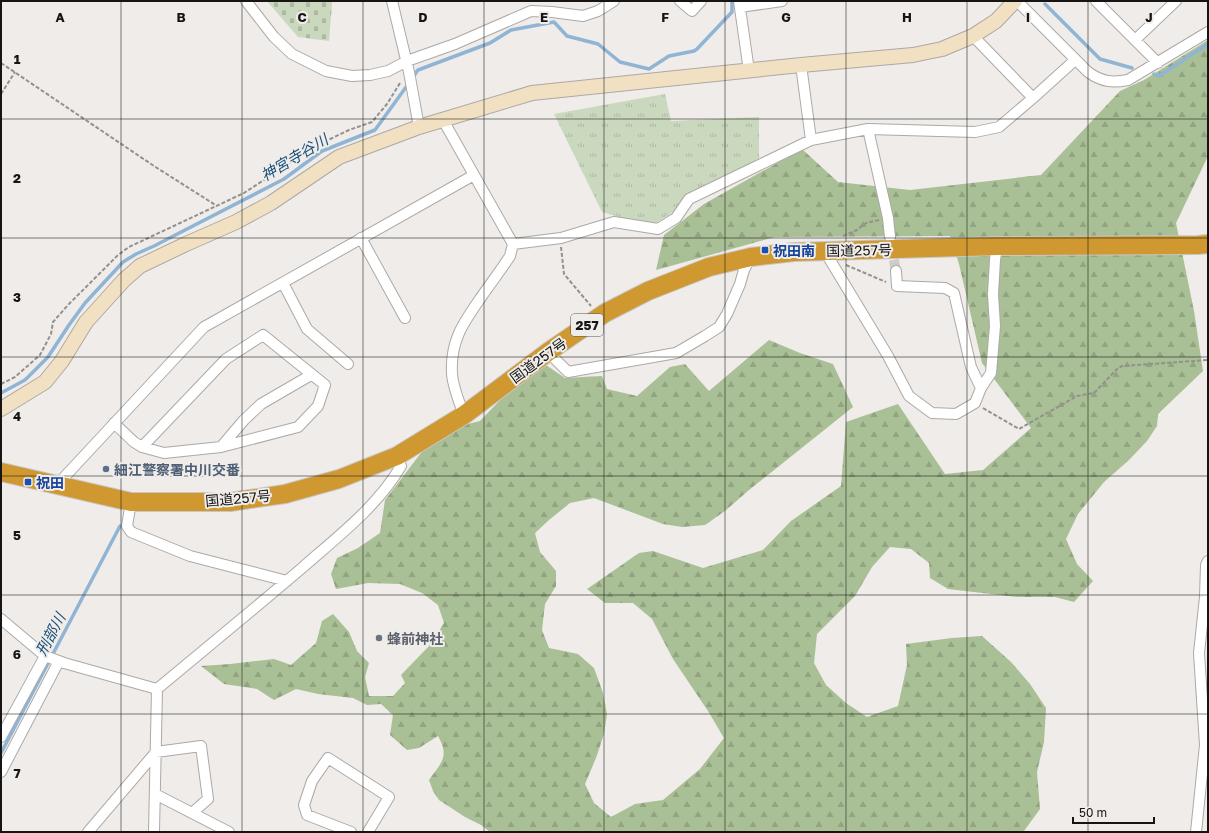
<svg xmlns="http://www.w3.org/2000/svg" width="1209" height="833" font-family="'Golos Text','Noto Sans JP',sans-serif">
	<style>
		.grass { fill: url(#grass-tufts) }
		.forest { fill: url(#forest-firs) }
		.cemetery { fill: url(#cemetery-stones) }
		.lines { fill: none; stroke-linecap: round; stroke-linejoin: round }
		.stream { stroke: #90b4d4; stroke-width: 3.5 }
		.street-tunnel { stroke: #ceccc9; stroke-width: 10; stroke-dasharray: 10 5; stroke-linecap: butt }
		.street-casing { stroke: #aca9a6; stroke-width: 12 }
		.secondary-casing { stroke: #aca9a6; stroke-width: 16 }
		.highway-casing { stroke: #c7c7c7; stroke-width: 20 }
		.path { stroke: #93918f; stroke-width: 2; stroke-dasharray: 4 2; stroke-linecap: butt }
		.street { stroke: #fff; stroke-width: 10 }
		.secondary { stroke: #f1e0c1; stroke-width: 14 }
		.highway { stroke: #cf9831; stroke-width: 18 }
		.grid { fill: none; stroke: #161514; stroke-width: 1; stroke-opacity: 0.55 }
		.transit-dot { fill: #1a4fb4; stroke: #efece9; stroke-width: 1.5 }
		.service-dot { fill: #5c6f8a; stroke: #efece9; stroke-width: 1.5 }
		.worship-dot { fill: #6b7280; stroke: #efece9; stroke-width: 1.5 }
		.labels { text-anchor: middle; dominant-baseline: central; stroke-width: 4; stroke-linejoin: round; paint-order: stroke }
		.shield { fill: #efece9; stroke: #575654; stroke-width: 1 }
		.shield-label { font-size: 13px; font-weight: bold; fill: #161514 }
		.transit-label { font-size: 14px; font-weight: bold; fill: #164399; stroke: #efece9; text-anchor: start }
		.street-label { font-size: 14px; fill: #161514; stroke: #efece9 }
		.service-label { font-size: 14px; font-weight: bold; fill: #4e5e75; stroke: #efece9; text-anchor: start }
		.worship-label { font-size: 14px; font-weight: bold; fill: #5b616d; stroke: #efece9; text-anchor: start }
		.water-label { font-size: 15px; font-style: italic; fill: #18507a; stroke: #efece9 }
		.grid-label { font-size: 13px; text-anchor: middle; font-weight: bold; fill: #161514; stroke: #efece9; stroke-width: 4; stroke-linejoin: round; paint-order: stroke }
	</style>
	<defs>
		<pattern id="grass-tufts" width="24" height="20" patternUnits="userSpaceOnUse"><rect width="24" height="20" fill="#cad8be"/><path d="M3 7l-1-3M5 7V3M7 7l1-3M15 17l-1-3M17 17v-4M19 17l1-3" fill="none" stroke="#adb8a2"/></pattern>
		<pattern id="forest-firs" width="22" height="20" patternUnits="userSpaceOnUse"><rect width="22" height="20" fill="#a9bf96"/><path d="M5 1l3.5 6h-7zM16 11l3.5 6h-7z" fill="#91a380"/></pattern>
		<pattern id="cemetery-stones" width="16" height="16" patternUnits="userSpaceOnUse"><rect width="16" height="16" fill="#cad8be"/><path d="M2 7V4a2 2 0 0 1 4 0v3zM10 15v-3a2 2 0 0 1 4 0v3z" fill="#adb8a2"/></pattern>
	</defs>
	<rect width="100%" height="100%" fill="#efece9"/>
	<path class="grass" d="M665,94L671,121L759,117V158L656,223H639L602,212L554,114Z"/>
	<path class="forest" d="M1208,40V156L1176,223L1194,311L1203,371L1158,414L1157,426L1147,441L1129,460L1104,482L1078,514L1066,539L1077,564L1093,581L1074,602L1055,597H1017L948,589L930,578L929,563L911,549L890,547L872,567L855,596L817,634L814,663L826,685L846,703L867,717L898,706L907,665L906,644L952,638L982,636L1011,662L1030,684L1046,708L1044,742L1037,772L1040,809L1024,831L1033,832H490L481,825L465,817L439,800L433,791L429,780C441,763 450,757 438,736L419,748L407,750L390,735L393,715L381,704L367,705L353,698L318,694L296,689L274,700L257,689L224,684L201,666L230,664L274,659L291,665L316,643L322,621L333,614L349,632L357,651L369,663L365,677L369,696H393L405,683L401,675L430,645L444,623L438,605L422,593L400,584L368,583L336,589L331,574L337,558L358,548L380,533L385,500L424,449L452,428L480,421L505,395L546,365L565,378L602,376L607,389L637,396L670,367L685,364L709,391L769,340L800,353L833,364L853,407L749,490L725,511L705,525L682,527L663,524L594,498L570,503L549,520L535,533L540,552L556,571V586L545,604L542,630L549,648L578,654L594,668L603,693L607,714L604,734L596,758L585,784L594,803L611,817L635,804L663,800L700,769L724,738L708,711L673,659L652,619L633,603H605L587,589L639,553L653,551L703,568L763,550L791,521L841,486L846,422L898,404L945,474L983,470L1031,428L982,363L959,264L950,236L775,237L656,270L664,235L704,204L802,149L838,182L910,190L1041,175L1120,91L1144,80Z"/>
	<path class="cemetery" d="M267,1H331L332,4L329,41L298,37Z"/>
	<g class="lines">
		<path class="stream" d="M1045,4L1100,59L1132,68
			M1154,74L1159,76L1208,44
			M413,77L418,70L490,43L511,30L554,22L567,36L598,44L620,62L649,69L669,56L694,51L697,49L732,12V1
			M1,393L25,380L48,357L69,325L85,303L123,262L136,254L154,246L284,179L322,151L375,130L409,83
			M1,753L120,526"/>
		<path class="street-tunnel" d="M891,245L896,271"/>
		<defs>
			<path id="street" d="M246,1L274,37L292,54L326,71L352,76L370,75L388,71L407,61L455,44L531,11L552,12L583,16L598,11L614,1
				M392,1L409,72L419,127
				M680,1L692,11L701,1
				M739,1L749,71
				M1017,1L1088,72C1102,82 1112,83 1128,80L1208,32
				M1096,1L1158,63
				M740,7L782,1
				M973,36L1033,98
				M1135,40L1176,1
				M801,65L811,140
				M443,120L513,244L510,256C501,270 491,283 482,296C464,322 450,340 452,374C453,387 459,402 464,415
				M868,129L888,218L890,237
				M361,238L405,318
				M513,244L561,238L614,222L658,229L676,218L689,199L811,140L868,129L975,132L999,127L1033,98L1075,60
				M824,250L888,356L909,396L932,413L956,414L975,403L981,388L991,373L995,326L993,294L995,260L997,246
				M896,271L897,286L945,288L954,293L971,367L981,388
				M283,283L307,329L348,364
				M548,352L568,372L676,353L705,336L719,327L727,314L740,284L744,270L751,257
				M114,423L134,442L142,447L164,453L221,447L298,427L318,406L325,385L263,335L226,359L142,447
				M221,447L244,420L261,404L311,375
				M56,486L204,327L474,175
				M131,502L127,526L131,532L190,556L287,581
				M1,619L45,656L64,663L157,689
				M1,737L45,656
				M1,772L59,661
				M155,794L229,832
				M88,832L156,752L201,746L208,799L192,813
				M154,832L157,689C205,649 254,609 302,568C337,537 377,507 401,466L397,456
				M351,832L307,815L304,805L312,781L328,758L389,797L368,832
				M1196,832L1205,745L1199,653L1205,597L1206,565L1208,561"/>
			<path id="secondary" d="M1,409L45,382L62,361L86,322L124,280L140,266L186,244L236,222L271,203L339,157L419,127L532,93L801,65L913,55L942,49L973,36L979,32L996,21L1015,1"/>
			<path id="highway" d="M1,472L131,502H230L285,494L339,479L397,456L464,415L548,352L605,313L648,291L709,267L751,257L794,252L997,246L1198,245L1208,244"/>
		</defs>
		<use href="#street" class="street-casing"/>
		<use href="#secondary" class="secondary-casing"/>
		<use href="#highway" class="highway-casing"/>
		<path class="path" d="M1,63L154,166L217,206
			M1,94L15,72
			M843,236L857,230L866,223L879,220
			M561,247L564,274L591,306
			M846,265L886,282
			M1,384L15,377L40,355L51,334L53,322L68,305L118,255L129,247L244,193L310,150L326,141L349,130L372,122L387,104L400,83
			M983,408L1019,429L1077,396L1094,393L1118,368L1122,366L1208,360"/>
		<use href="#street" class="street"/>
		<use href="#secondary" class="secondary"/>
		<use href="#highway" class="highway"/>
	</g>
	<path class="grid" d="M121,1V832M242,1V832M363,1V832M484,1V832M604,1V832M725,1V832M846,1V832M967,1V832M1088,1V832M1,119H1208M1,238H1208M1,357H1208M1,476H1208M1,595H1208M1,714H1208"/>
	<g class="transit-dot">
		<rect x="761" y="246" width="8" height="8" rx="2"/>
		<rect x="24" y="478" width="8" height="8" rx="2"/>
	</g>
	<circle class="service-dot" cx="106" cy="469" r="4"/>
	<circle class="worship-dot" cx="379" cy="638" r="4"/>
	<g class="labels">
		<rect class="shield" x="571" y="314" width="32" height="22" rx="3"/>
		<g class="shield-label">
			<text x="587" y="325">257</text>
		</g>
		<g class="transit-label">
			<text x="773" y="250">祝田南</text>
			<text x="36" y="482">祝田</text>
		</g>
		<g class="street-label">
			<text transform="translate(859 250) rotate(-1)">国道257号</text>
			<text transform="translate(538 360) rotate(-36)">国道257号</text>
			<text transform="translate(238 498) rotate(-5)">国道257号</text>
		</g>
		<g class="service-label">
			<text x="114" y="469">細江警察署中川交番</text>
		</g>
		<g class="worship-label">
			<text x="387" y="638">蜂前神社</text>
		</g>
		<g class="water-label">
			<text transform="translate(294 157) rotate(-31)">神宮寺谷川</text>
			<text transform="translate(50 634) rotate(-62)">刑部川</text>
		</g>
	</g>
	<g class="grid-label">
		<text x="60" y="22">A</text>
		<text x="181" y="22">B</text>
		<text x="302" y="22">C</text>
		<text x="423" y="22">D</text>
		<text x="544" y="22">E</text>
		<text x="665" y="22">F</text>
		<text x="786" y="22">G</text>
		<text x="907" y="22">H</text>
		<text x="1028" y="22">I</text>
		<text x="1149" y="22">J</text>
		<text x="17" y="64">1</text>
		<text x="17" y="183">2</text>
		<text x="17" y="302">3</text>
		<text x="17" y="421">4</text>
		<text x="17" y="540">5</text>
		<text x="17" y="659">6</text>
		<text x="17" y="778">7</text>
	</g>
	<rect width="1209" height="833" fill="none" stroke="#161514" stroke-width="4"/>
	<path d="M1073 817v6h81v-6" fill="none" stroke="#161514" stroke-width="2"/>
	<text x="1079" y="817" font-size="12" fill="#161514" stroke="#efece9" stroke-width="3" paint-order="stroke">50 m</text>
</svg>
